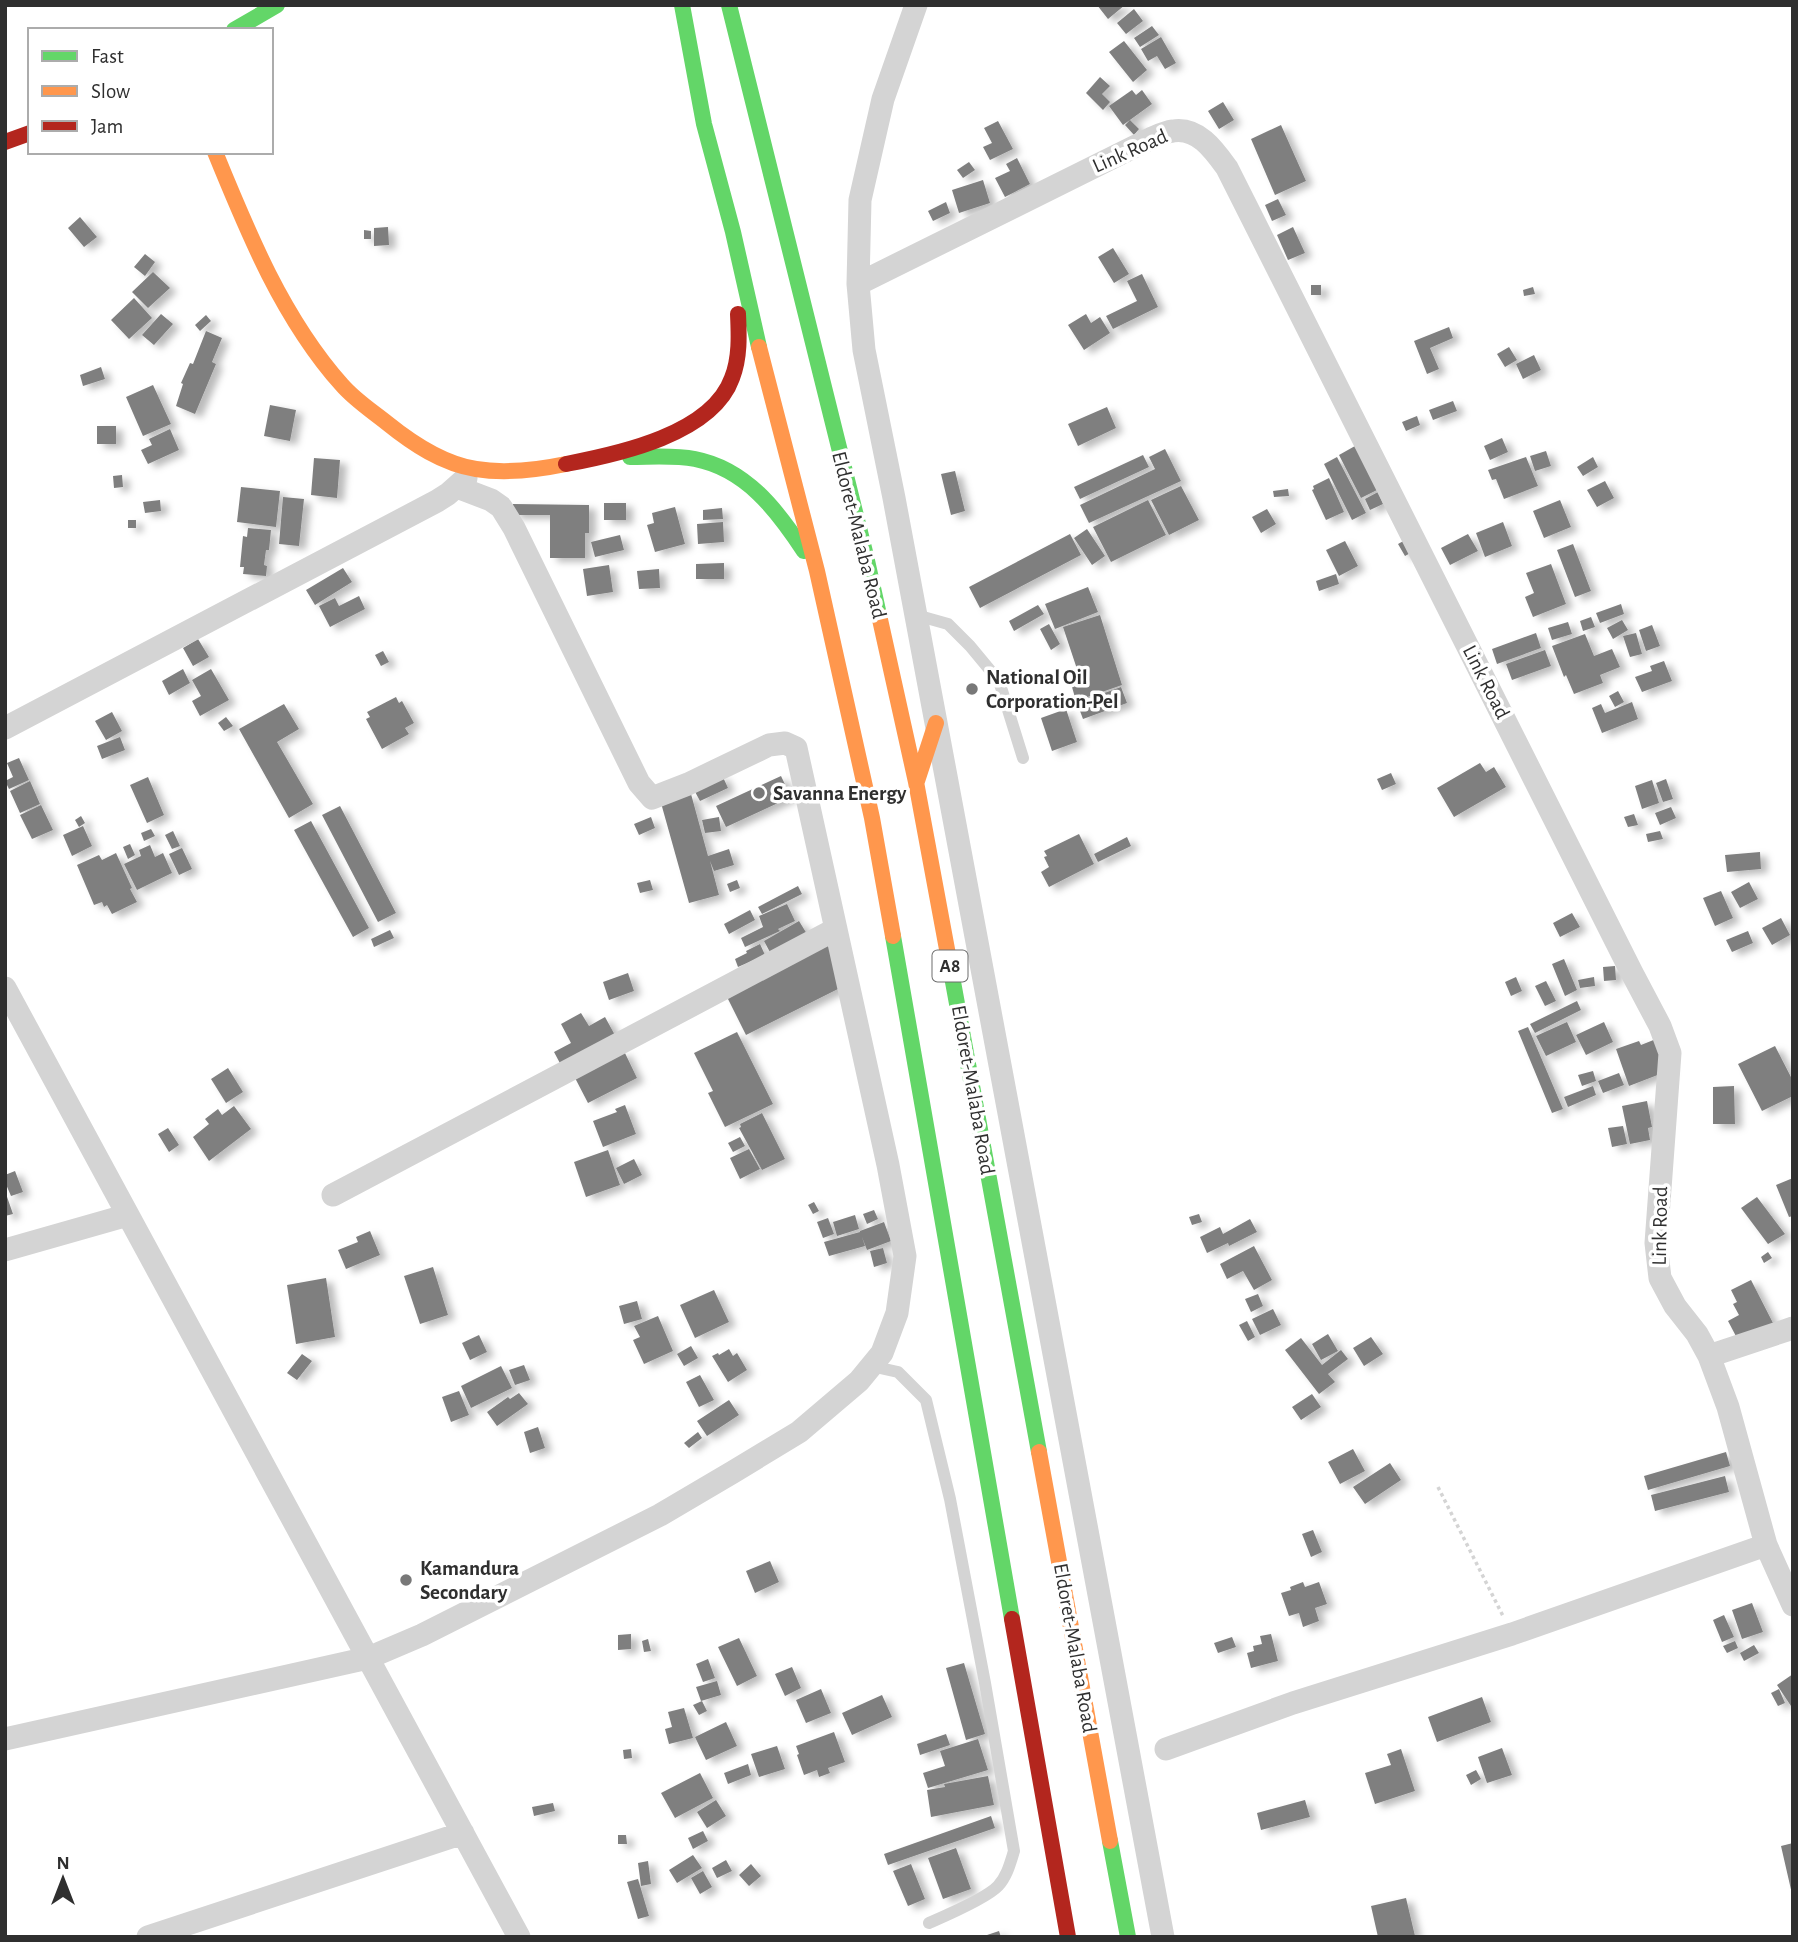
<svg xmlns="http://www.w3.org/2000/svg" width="1798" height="1942" font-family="'Alegreya Sans',sans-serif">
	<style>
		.building { fill: #7f7f7f; filter: url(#shadow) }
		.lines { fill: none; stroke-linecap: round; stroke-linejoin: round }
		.path { stroke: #d4d4d4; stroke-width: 3.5; stroke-dasharray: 3.5 3.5; stroke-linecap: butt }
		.lane { stroke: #d4d4d4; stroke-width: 12 }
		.street { stroke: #d4d4d4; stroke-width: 23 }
		.fast { stroke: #63d668; stroke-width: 16 }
		.slow { stroke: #ff974d; stroke-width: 16 }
		.jam { stroke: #b3261e; stroke-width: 16 }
		.poi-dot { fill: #787878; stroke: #fff; stroke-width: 2.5 }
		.labels { text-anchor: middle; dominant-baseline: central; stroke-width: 7; stroke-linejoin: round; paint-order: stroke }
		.shield { fill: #fff; stroke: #6d6d6d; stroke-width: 2 }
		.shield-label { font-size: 19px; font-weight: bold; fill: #2f2f2f }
		.street-label { font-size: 21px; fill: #2f2f2f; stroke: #fff }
		.poi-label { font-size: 21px; font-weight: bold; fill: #2f2f2f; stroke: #fff; text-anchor: start }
	</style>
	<defs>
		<filter id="shadow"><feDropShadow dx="7" dy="4" stdDeviation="3.5" flood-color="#0004"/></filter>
	</defs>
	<rect width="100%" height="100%" fill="#fff"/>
	<path class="building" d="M1097,5H1125L1108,19Z
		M1134,9L1143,21L1126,34L1117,23Z
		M1152,26L1159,35L1140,47L1134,38Z
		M1161,37L1176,63L1165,69L1157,56L1148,61L1141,49Z
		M1124,41L1147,70L1133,82L1109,52Z
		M1100,77L1110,86L1102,94L1110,102L1103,110L1086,93Z
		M1132,90L1136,95L1142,90L1152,104L1123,125L1109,106Z
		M1223,102L1234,120L1219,129L1208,111Z
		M1130,120L1139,129L1134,135L1125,125Z
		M998,121L1013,149L990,160L983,147L992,143L984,128Z
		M1281,125L1306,181L1275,195L1251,139Z
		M1017,158L1030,184L1005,197L995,178L1010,171L1006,164Z
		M969,162L975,170L963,178L957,170Z
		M983,180L990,203L959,213L952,190Z
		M1278,199L1286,215L1272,221L1265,205Z
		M946,202L950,213L933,221L928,211Z
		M80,217L97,237L84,247L68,228Z
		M388,227L389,245L374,246V228Z
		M1293,227L1305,253L1288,260L1277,235Z
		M364,230L371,231V239H364Z
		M1113,248L1129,274L1114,283L1098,257Z
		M145,254L155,262L145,276L134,267Z
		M153,272L170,288L148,308L132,292Z
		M1142,274L1158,307L1113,329L1106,316L1137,301L1127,281Z
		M1311,285H1321V295H1311Z
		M1533,287L1535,294L1524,296L1523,290Z
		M134,298L152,318L129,339L111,320Z
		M161,314L173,324L154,345L142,335Z
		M1086,314L1091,323L1100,317L1110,333L1084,350L1068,325Z
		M206,315L211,321L200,331L195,325Z
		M1449,327L1453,338L1430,348L1439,369L1427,374L1414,341Z
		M206,331L222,338L212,362L216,364L195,414L176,406L183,384L181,383L190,363L193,364Z
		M1509,347L1517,360L1505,367L1497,354Z
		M1534,355L1541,370L1523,379L1516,364Z
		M101,367L105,379L83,386L80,375Z
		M153,385L171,424L143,436L126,397Z
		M1453,401L1457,411L1433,420L1429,410Z
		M270,405L296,410L290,441L264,436Z
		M1107,407L1116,428L1078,446L1068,424Z
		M1417,416L1420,425L1406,431L1402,422Z
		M97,426H116V444H97Z
		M170,429L179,450L148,464L141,450L152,445L149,439Z
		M1502,438L1508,452L1490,460L1484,446Z
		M1355,446L1377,490L1361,498L1339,455Z
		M1165,449L1181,481L1089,523L1080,505L1155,469L1149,457Z
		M1546,451L1551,466L1535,471L1530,456Z
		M1143,455L1149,467L1080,499L1074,487Z
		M1337,457L1366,513L1352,520L1324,464Z
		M1526,457L1538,486L1504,499L1496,479L1492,480L1488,470Z
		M1593,457L1598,467L1583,476L1577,467Z
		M314,458L340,460L337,498L311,495Z
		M955,471L965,511L951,515L941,474Z
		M122,475L123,487L114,488L113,476Z
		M1329,478L1344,512L1326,520L1312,490L1314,489L1313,486Z
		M1605,481L1614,498L1597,507L1587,490Z
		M1181,486L1199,520L1169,535L1151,500Z
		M241,487L280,491L276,527L237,522Z
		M1288,489L1289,496L1274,497L1273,491Z
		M1378,492L1383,504L1370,510L1365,499Z
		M283,497L304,499L299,546L279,544Z
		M160,500L161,511L145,513L143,502Z
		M1148,500L1166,535L1111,562L1093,527Z
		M1560,500L1571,527L1544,538L1533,511Z
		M604,503H626V520H604Z
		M513,504L589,505V533H585V558H550V515H513Z
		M675,507L685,544L655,552L647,525L654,523L652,513Z
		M722,508L723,519L703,520V510Z
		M1267,509L1276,524L1261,533L1252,517Z
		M128,520H136V528H128Z
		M723,522L724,542L698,544L697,524Z
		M1503,522L1512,546L1485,557L1476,533Z
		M248,528L271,530L269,550H266L264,565L267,566L266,576L243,574L244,567H240L243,536L247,537Z
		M1087,529L1105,556L1092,565L1074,538Z
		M1070,534L1081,555L980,608L969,587Z
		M1468,534L1478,551L1450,565L1441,548Z
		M620,535L624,550L595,557L591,542Z
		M1407,539L1414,551L1405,556L1398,544Z
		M1345,541L1358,566L1339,576L1326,550Z
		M1573,544L1591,591L1575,597L1557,550Z
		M724,563V579H696V564Z
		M1551,564L1566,604L1533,617L1525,597L1534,593L1526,573Z
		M609,565L613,592L587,596L583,569Z
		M343,568L352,582L315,605L306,590Z
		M659,569L660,588L639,589L637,571Z
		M1336,574L1339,584L1319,591L1316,581Z
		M1088,587L1098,612L1055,629L1045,604Z
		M359,596L365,609L330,627L319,606L335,598L339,606Z
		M1621,604L1624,614L1600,623L1596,613Z
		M1038,605L1044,614L1014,631L1009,621Z
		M1100,615L1122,685L1076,701L1072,687L1082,684L1063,627Z
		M1591,617L1595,627L1583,631L1580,621Z
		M1622,620L1628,630L1613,639L1607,628Z
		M1568,622L1572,634L1552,640L1548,628Z
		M1049,624L1060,644L1051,650L1040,629Z
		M1652,625L1660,646L1646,651L1639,630Z
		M1536,633L1541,648L1497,664L1492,649Z
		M1636,633L1642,654L1630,657L1623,636Z
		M1585,634L1594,656L1612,649L1620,667L1600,675L1603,683L1574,694L1566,675L1564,677L1552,646Z
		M198,639L209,657L193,666L183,648Z
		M1545,650L1551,666L1512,680L1506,664Z
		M383,651L389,662L381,666L375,655Z
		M1664,661L1672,681L1642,692L1635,677L1652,671L1650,666Z
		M183,669L190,683L169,695L162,681Z
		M211,669L229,700L200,716L192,701L201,696L192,680Z
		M1121,687L1127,703L1083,719L1077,703Z
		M1618,691L1624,702L1615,707L1609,696Z
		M396,697L399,703L402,701L414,723L405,728L409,734L382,749L366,719L370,717L367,712Z
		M1632,702L1638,719L1602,733L1592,708L1601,704L1605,713Z
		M284,704L299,729L277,742L313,804L289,818L239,729Z
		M1066,709L1077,742L1052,751L1041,718Z
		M112,712L122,731L106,740L95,721Z
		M226,717L233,726L224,731L218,723Z
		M120,737L125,750L102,759L97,746Z
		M19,758L29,780L9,789L5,781L13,777L7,763Z
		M1480,763L1486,772L1494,767L1506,787L1454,817L1437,788Z
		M1391,773L1396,784L1382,790L1377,779Z
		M722,775L728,788L700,801L693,788Z
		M781,776L791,797L726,827L716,806Z
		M148,777L164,815L147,823L130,785Z
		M1666,779L1673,799L1663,802L1656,783Z
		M1652,780L1659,803L1642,809L1635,786Z
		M30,781L40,804L20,813L10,791Z
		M691,794L708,856L729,849L734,865L714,871L710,861L719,895L689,903L661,803Z
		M41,805L53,830L32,839L20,815Z
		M340,806L396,913L378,922L322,815Z
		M1671,807L1676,818L1660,825L1655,813Z
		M1634,814L1638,825L1628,827L1624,817Z
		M81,816L85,823L79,827L75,820Z
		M651,817L655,828L639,835L634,824Z
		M719,817L721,831L705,833L702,820Z
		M311,821L369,928L353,937L294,830Z
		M83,826L92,846L72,856L63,835Z
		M151,829L155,836L144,841L141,833Z
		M173,831L180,846L172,849L165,835Z
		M1660,831L1663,839L1648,842L1646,834Z
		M1079,834L1094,864L1049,887L1041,872L1049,867L1044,857L1047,856L1044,851Z
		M1127,837L1131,846L1098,862L1094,854Z
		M130,844L135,855L128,859L123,847Z
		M150,845L155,857L163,853L172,873L137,890L124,864L141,856L139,850Z
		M182,848L192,869L179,875L169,854Z
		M1760,852L1761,869L1727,872L1725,855Z
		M116,853L132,888L130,889L137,902L112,914L107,905L104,907L102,902L94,905L77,865L99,855L102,860Z
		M650,880L653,890L640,893L637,883Z
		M737,880L740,888L730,892L727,884Z
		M1749,882L1758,899L1740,908L1731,892Z
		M798,886L802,894L762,914L758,907Z
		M1721,891L1733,918L1715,926L1703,898Z
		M787,904L795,921L778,929L780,931L745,947L741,938L763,927L759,916Z
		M750,910L755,920L729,934L724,924Z
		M1572,913L1580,927L1560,937L1553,923Z
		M1781,918L1790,935L1772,945L1762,928Z
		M799,921L807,934L771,954L764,941Z
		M390,930L394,938L374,947L371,939Z
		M1748,931L1753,943L1732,952L1726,940Z
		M828,940L846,985L746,1035L724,991Z
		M760,944L765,955L738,967L735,959L747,953L746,951Z
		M1564,959L1577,990L1565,996L1552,964Z
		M1615,966L1616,980L1604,981L1603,967Z
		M628,973L634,991L609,1000L603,982Z
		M1516,977L1522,991L1511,996L1505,982Z
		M1594,977L1595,986L1580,988L1578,980Z
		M1546,981L1556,1001L1545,1006L1535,986Z
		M1577,1001L1581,1010L1535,1033L1530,1024Z
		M581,1013L589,1026L605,1017L616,1037L562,1067L554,1052L571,1043L561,1024Z
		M1567,1022L1576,1042L1546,1056L1536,1036Z
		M1604,1022L1613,1042L1586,1055L1576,1035Z
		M1528,1027L1563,1109L1552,1113L1518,1031Z
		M737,1032L773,1104L725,1127L708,1093L713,1091L694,1053Z
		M1656,1039L1668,1071L1629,1086L1616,1049L1639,1041L1641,1045Z
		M1775,1046L1793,1081V1096L1762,1111L1738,1064Z
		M624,1051L637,1078L588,1103L574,1076Z
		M228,1068L243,1092L226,1103L211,1079Z
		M1593,1071L1596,1081L1582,1086L1578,1075Z
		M1619,1073L1624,1085L1603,1093L1598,1081Z
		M1593,1086L1596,1095L1568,1107L1564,1097Z
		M1734,1086L1735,1124H1713V1087Z
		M1647,1101L1652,1127L1648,1128L1650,1140L1630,1144L1622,1106Z
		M625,1105L636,1134L603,1147L593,1121L617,1112L615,1109Z
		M234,1106L251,1129L209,1161L193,1137L209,1124L205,1119L218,1109L222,1115Z
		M762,1113L785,1159L762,1170L739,1128L741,1127L740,1124Z
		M1623,1126L1627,1144L1612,1147L1608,1128Z
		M168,1128L179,1145L169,1152L158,1134Z
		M740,1137L745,1146L733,1152L728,1143Z
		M749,1149L760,1169L740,1179L730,1158Z
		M608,1150L620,1185L586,1197L574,1162Z
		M634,1159L642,1175L624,1184L616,1168Z
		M15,1171L23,1192L11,1196L5,1182V1175Z
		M1793,1178V1216L1789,1217L1776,1185Z
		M5,1191L13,1214L5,1216Z
		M1757,1197L1785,1234L1768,1244L1741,1208Z
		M814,1202L819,1211L813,1214L808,1205Z
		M874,1210L878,1219L867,1224L863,1214Z
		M1199,1214L1202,1222L1192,1225L1189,1217Z
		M855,1215L859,1229L837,1236L833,1222Z
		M828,1218L834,1234L823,1238L817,1222Z
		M1250,1219L1257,1232L1229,1246L1228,1243L1207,1253L1200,1237L1220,1227L1223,1234Z
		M884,1222L891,1241L867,1250L862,1237L865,1246L829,1256L824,1242L860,1232V1231Z
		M370,1231L380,1255L346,1269L338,1250L358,1242L356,1237Z
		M1254,1246L1272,1280L1254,1290L1243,1271L1227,1279L1220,1264Z
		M883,1248L887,1263L874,1267L870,1251Z
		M1768,1252L1772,1258L1764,1263L1761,1257Z
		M433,1267L448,1315L420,1324L404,1276Z
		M326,1278L335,1337L296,1344L287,1285Z
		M1751,1280L1773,1323L1738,1340L1728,1321L1739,1315L1733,1304L1737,1302L1731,1290Z
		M714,1290L729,1322L695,1338L680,1305Z
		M1258,1294L1263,1306L1251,1312L1245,1299Z
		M637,1301L642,1319L624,1324L619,1306Z
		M1273,1309L1281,1325L1260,1335L1252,1319Z
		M658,1316L673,1351L644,1364L633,1340L640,1337L634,1326Z
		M1247,1321L1255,1337L1248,1341L1239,1325Z
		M1328,1334L1338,1351L1321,1360L1312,1344Z
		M479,1335L487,1352L470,1360L462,1343Z
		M1371,1337L1383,1354L1364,1366L1353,1348Z
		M1301,1338L1322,1365L1341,1350L1348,1359L1328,1374L1335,1382L1319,1394L1285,1350Z
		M691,1346L698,1358L684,1366L677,1354Z
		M729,1349L733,1356L737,1353L747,1370L728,1382L712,1356L718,1353L719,1355Z
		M302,1354L312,1361L297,1380L287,1373Z
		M524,1365L530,1380L515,1385L509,1370Z
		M501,1366L512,1388L471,1408L461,1386Z
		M700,1375L714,1400L699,1407L686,1382Z
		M459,1391L469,1415L451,1422L442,1397Z
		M519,1393L528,1404L497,1426L487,1412L508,1397L510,1399Z
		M1312,1394L1321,1407L1301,1420L1292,1407Z
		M729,1400L739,1415L707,1436L697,1421Z
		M538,1427L545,1448L530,1453L524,1432Z
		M698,1432L702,1438L689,1448L684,1443Z
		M1353,1449L1365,1471L1340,1484L1328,1462Z
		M1726,1452L1730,1466L1648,1490L1644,1476Z
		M1390,1463L1401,1480L1365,1504L1353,1487Z
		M1725,1476L1729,1492L1655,1511L1651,1495Z
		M1313,1530L1322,1552L1311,1557L1302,1534Z
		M770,1561L779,1582L755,1593L746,1571Z
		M1303,1582L1305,1587L1319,1582L1327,1604L1315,1608L1319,1621L1303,1627L1299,1613L1289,1616L1281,1593L1291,1590L1290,1587Z
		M1752,1603L1763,1632L1742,1639L1732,1610Z
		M1724,1615L1734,1637L1722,1642L1713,1620Z
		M631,1634V1649L618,1650V1635Z
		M1271,1634L1278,1661L1251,1668L1247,1653L1254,1651L1253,1646L1262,1644L1260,1636Z
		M1232,1637L1236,1647L1218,1653L1214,1643Z
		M739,1638L757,1676L737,1686L718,1647Z
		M648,1639L651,1651L644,1652L642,1641Z
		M1735,1641L1738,1648L1727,1653L1723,1646Z
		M1754,1645L1759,1653L1744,1661L1740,1653Z
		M708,1659L715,1678L703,1682L696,1664Z
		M964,1663L985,1734L966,1740L946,1668Z
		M792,1667L801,1688L785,1696L775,1674Z
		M1793,1674V1709L1777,1685Z
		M717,1681L721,1695L701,1701L696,1687Z
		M821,1689L831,1713L806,1723L796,1700Z
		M1779,1689L1785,1703L1778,1706L1771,1693Z
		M882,1695L892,1717L852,1735L842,1713Z
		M1482,1697L1491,1722L1437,1742L1428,1717Z
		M702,1701L707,1711L699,1715L693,1705Z
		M684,1708L693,1738L669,1744L665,1729L672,1727L668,1712Z
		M726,1722L737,1746L706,1760L695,1737Z
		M834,1732L845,1762L828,1768L830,1773L819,1777L817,1770L804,1775L797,1755L799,1754L796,1746Z
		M946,1734L950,1745L920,1755L917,1744Z
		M978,1739L988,1770L928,1788L923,1773L945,1766L940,1751Z
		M777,1746L785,1769L759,1777L751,1754Z
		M1502,1748L1512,1775L1487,1783L1478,1757Z
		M631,1749L632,1758L624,1759L623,1750Z
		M1401,1749L1415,1791L1375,1804L1365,1773L1391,1765L1387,1754Z
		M748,1764L751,1775L728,1784L724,1773Z
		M1476,1770L1481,1779L1471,1785L1466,1775Z
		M700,1773L713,1798L675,1818L661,1793Z
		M988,1776L994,1805L931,1817L927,1790L945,1787L944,1784Z
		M716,1800L726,1816L707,1828L697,1812Z
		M1305,1800L1310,1817L1261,1830L1257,1813Z
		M553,1803L555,1811L534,1816L532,1807Z
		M991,1816L995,1828L888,1865L884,1854Z
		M703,1831L708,1841L693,1849L688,1838Z
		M618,1835H626L627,1844H618Z
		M1793,1843V1894H1792L1781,1846Z
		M956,1848L971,1889L943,1899L928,1858Z
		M693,1855L702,1868L677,1883L669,1870Z
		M726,1860L732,1871L717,1878L712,1868Z
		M648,1861L651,1884L641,1886L638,1863Z
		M751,1864L761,1876L749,1886L739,1875Z
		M911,1864L925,1899L908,1906L893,1871Z
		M703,1871L712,1887L700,1894L691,1878Z
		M638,1879L649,1916L638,1919L627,1882Z
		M1406,1898L1415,1936L1378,1937L1371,1906Z
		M999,1931L1001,1937H984V1936Z"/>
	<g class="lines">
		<path class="path" d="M1438,1487L1503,1616"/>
		<path class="lane" d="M916,615L948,624L970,646L999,681L1023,758
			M871,1366L898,1372L926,1400L950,1499L985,1683L1014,1851C1010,1864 1007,1876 998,1886C987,1898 945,1916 929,1923"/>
		<path class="street" d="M916,5L883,99L860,200L858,284L864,350L894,498L1163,1937
			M858,284L1150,139C1157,136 1165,132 1173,131C1198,127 1214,150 1227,168L1632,973L1660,1026L1670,1053L1656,1243L1660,1278L1675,1306L1697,1334L1709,1356L1728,1407L1766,1545L1793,1605
			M5,728L437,501L448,494L466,478
			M5,988L519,1937
			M333,1195L836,929
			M5,1250L128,1215
			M1709,1356L1793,1328
			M5,1739L368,1658L422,1635L660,1515L733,1472L799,1432L859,1381L882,1353L897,1313L905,1256L888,1165L796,748L785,743L769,745L688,784L652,798L639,783L514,528L501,507L491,500L457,487
			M1166,1749L1293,1703L1512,1634L1766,1545
			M148,1937L463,1833"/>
		<path class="fast" d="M682,5L704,124L733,232L759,347
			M729,5L866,556L879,615
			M234,30L277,5
			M630,457C652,457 674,455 695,459C746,469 777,510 804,551
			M893,936L1012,1619
			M949,960L1039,1452
			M1110,1841L1128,1937"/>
		<path class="slow" d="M215,152C248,233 283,319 342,385C355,400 372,411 387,423C413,444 443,464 476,469C506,474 537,470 566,464
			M759,347L817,571L872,818L893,936
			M879,615L916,782L949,960
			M917,781L936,723
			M1039,1452L1110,1841"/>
		<path class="jam" d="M5,142L30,133
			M566,464C619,454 712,434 732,378C740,358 739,335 738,314
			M1012,1619L1068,1937"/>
	</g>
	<g class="poi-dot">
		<circle cx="972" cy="689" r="7"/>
		<circle cx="759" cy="793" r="7"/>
		<circle cx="406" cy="1580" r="7"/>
	</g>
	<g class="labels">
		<rect class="shield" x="932.5" y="950.5" width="35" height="31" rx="5"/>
		<g class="shield-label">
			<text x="950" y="966">A8</text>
		</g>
		<g class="street-label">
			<text transform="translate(1130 151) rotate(-24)">Link Road</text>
			<text transform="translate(859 535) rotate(76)">Eldoret-Malaba Road</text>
			<text transform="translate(1486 682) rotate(63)">Link Road</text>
			<text transform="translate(973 1090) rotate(80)">Eldoret-Malaba Road</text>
			<text transform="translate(1660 1226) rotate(-89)">Link Road</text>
			<text transform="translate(1075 1648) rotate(80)">Eldoret-Malaba Road</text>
		</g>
		<g class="poi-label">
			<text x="986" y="677">National Oil<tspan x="986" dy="24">Corporation-Pel</tspan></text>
			<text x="773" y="793">Savanna Energy</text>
			<text x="420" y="1568">Kamandura<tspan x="420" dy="24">Secondary</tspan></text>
		</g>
	</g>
	<rect width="1798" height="1942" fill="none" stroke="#2f2f2f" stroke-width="14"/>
	<rect x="28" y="28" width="245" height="126" fill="#ffffff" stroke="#acacac" stroke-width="2"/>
	<rect x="42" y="51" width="35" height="10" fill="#63d668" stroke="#acacac" stroke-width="2"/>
	<text x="91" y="63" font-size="21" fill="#2f2f2f">Fast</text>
	<rect x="42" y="86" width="35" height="10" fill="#ff974d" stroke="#acacac" stroke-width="2"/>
	<text x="91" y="98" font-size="21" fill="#2f2f2f">Slow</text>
	<rect x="42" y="121" width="35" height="10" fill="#b3261e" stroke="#acacac" stroke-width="2"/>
	<text x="91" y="133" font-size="21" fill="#2f2f2f">Jam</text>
	<g transform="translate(63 1879)" stroke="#ffffff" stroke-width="5" paint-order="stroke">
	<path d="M0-5L12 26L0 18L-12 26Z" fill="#2f2f2f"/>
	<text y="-10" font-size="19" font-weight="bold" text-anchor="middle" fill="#2f2f2f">N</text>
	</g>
</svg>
